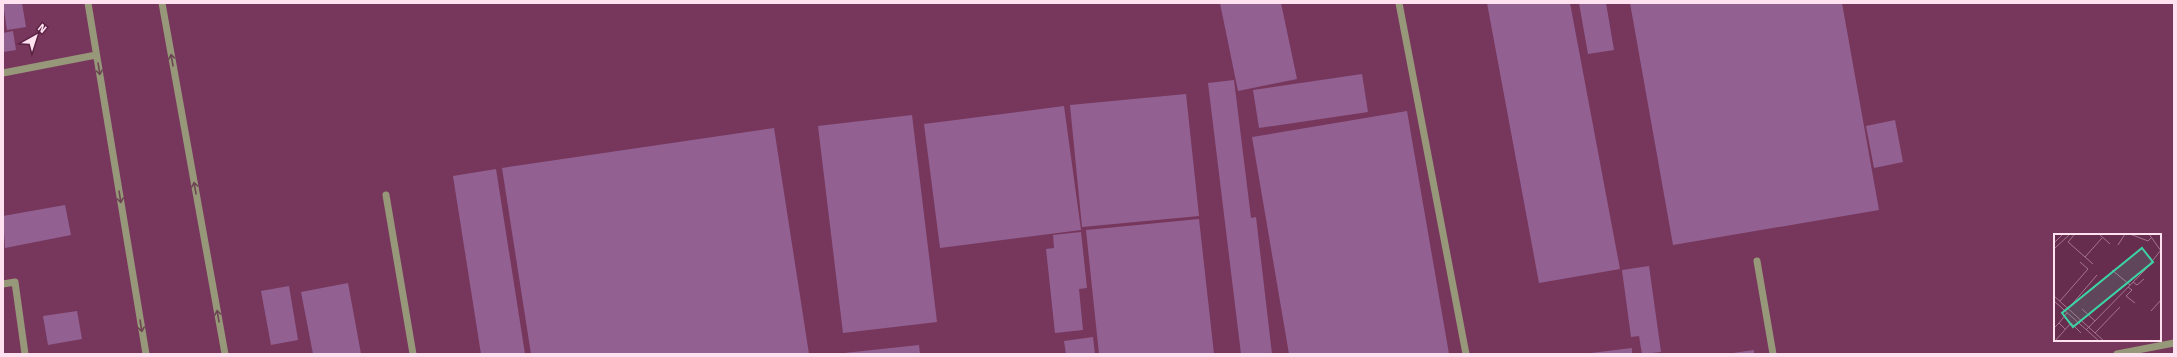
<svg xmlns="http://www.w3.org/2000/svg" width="2177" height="357" font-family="'Fira Sans',sans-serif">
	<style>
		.built { fill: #77375c; fill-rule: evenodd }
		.building { fill: #926192 }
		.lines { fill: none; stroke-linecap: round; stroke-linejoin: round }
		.minor { stroke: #979779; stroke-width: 7 }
		.oneway { stroke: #6d4553 }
		.inset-road { fill: none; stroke: #a4758f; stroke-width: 1 }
		.view { fill: #3bd4a4; fill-opacity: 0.15; stroke: #3bd4a4; stroke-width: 2 }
		.inset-edge { fill: none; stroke: #ffe1f0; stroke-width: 2 }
	</style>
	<rect width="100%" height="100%" fill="#672d4e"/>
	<path class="built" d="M3,3H2174V354H3ZM2055,235H2160V340H2055Z"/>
	<path class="building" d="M3,3H22L26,27L7,30Z
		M1220,3H1281L1297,79L1238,91Z
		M1487,3H1570L1620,269L1539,283Z
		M1579,3H1606L1614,50L1588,54Z
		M1630,3H1842L1879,210L1673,245Z
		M13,31L16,50L3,52V33Z
		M1362,74L1368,112L1259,128L1253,90Z
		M1234,80L1251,218L1256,217L1272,354H1241L1208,83Z
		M1186,94L1199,216L1082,227L1070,105Z
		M1064,106L1081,230L940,248L924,124Z
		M1407,111L1449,354H1289L1252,137Z
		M912,115L937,322L843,333L818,126Z
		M1895,120L1903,162L1874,168L1866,126Z
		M774,128L809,354H531L502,168Z
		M496,169L525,354H481L453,176Z
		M65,205L71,235L5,248L3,216Z
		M1199,219L1214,354H1099L1086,230Z
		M1081,232L1087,288L1079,289L1083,330L1055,333L1046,249L1054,248L1053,235Z
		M1649,266L1661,352L1642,354L1639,336L1631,337L1622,270Z
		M348,283L361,354H313L301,292Z
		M289,286L298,340L271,345L261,291Z
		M77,311L82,339L48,345L43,316Z
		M1093,337L1095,354H1066L1064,341Z
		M919,345L920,354H844V353Z
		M1632,348V354H1591V353Z
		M1754,350V354H1733V353Z"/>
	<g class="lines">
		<path class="minor" d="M88,3L146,354
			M162,3L225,354
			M1399,3L1466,354
			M3,73L96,55
			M386,195L413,354
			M1757,261L1773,354
			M3,284L15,282L25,354
			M2117,354L2174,343"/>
	</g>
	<defs><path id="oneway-shaft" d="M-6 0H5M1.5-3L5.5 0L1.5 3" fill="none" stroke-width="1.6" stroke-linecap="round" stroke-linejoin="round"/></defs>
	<g class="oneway">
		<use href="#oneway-shaft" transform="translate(172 60) rotate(-100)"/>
		<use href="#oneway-shaft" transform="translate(99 69) rotate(81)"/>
		<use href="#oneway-shaft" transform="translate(195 188) rotate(-100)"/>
		<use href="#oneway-shaft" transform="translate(120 197) rotate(81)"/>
		<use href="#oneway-shaft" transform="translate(218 316) rotate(-100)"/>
		<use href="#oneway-shaft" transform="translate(141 326) rotate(81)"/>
	</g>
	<g transform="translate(2054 234)">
		<rect width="107" height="107" fill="#672d4e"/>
		<path class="inset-road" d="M21,0L14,8L39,30M45,0L56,10M76,0L94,7L97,4M95,0L107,17M0,9L9,0M64,11L71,0M0,15L16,0M31,23L48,4M58,36L76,51M79,48L83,51L90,45M74,53L78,56L72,62L81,69M0,62L50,107M0,67L45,107M6,67L34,35L26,28M14,75L43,41M28,75L41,87M97,77L107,66M5,89L13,79M0,94L5,89L11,95M32,96L91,36L107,16M41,99L66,73M1,107L17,89L27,99"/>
		<path class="view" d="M88,14L99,28L19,93L8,79Z"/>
		<rect width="107" height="107" class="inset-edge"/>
	</g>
	<rect width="2177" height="357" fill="none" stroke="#ffe1f0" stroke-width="8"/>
	<g transform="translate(36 36) rotate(39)" stroke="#5b2243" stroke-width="3" paint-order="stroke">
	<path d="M0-3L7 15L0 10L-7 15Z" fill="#ffe1f0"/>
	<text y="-6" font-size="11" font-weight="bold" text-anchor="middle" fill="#ffe1f0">N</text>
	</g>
</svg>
